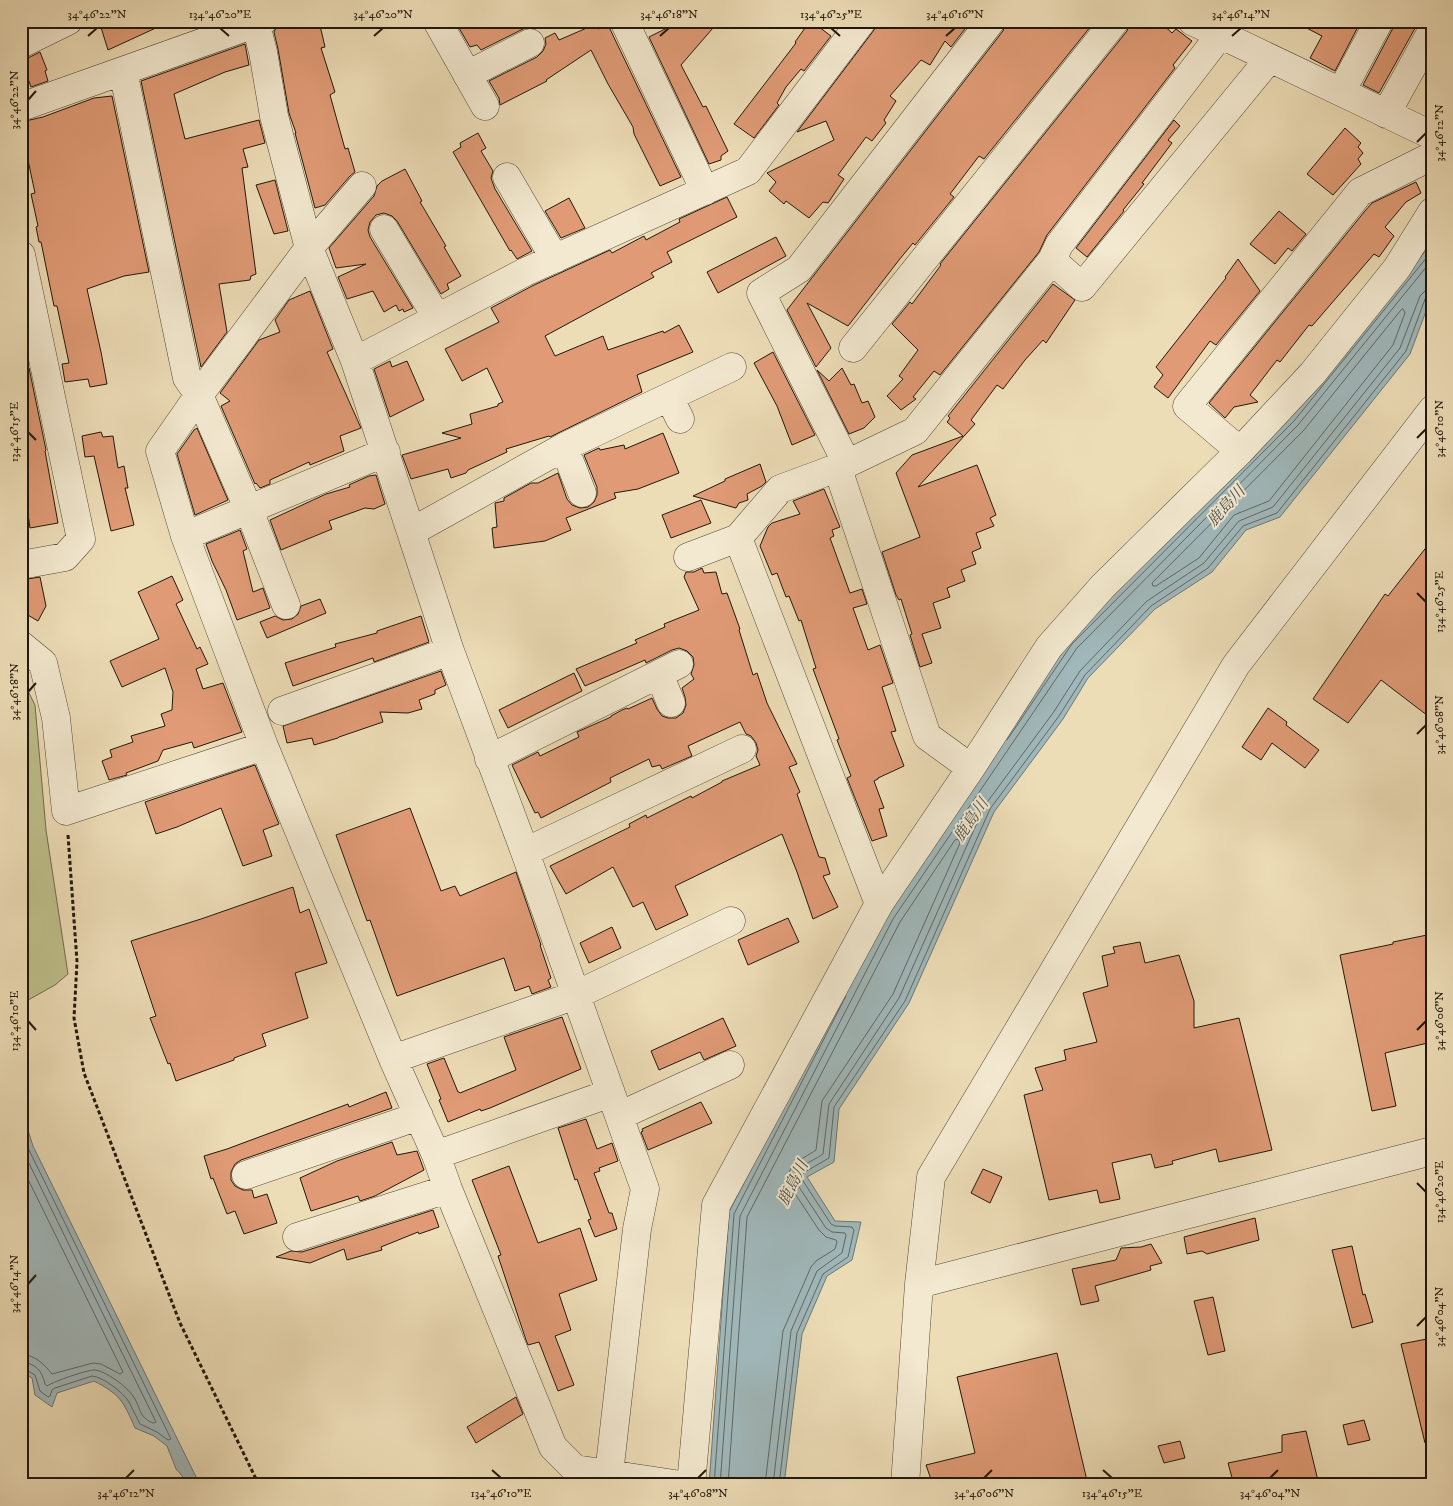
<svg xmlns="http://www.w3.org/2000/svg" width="1453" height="1506" font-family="'IM FELL DW Pica','Noto Serif JP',serif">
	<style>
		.green { fill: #bdbf8b; stroke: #6f6c4b }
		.water { fill: #a0b8bb; stroke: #6d7875 }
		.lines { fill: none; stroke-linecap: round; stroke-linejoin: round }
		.shore { stroke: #606863; stroke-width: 1 }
		.building { fill: #e09b76; stroke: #21180b }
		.minor-casing { stroke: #544936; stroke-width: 29 }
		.path { stroke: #21180b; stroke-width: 3; stroke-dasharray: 4 2.5; stroke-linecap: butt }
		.minor { stroke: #f3e9d0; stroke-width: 28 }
		.ticks { fill: none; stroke: #21180b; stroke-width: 2 }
		.labels { text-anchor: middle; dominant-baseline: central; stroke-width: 4; stroke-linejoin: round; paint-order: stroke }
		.water-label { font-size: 16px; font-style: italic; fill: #4d5049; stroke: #f3e9d0 }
		.neatline { fill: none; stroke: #21180b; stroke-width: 2 }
		.ticks-label { font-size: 12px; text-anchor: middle; fill: #21180b }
	</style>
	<rect width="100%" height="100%" fill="#edddb7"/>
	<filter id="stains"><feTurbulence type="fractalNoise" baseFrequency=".004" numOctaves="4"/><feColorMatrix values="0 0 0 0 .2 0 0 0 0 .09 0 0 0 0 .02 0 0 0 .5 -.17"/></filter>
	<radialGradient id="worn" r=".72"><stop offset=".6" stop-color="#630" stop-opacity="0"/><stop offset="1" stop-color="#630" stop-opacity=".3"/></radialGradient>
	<path class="green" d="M21,677L35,705L46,830L68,974L55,985L21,1004Z"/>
	<path class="water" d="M1432,243V295L1410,354L1280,517L1246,530L1212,572L1155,609L1088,678L1063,719L994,812L909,1003L839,1109L834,1162L807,1177L835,1221L861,1222L852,1260L827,1276L802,1334L784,1485H709L729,1212L884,913L1068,640L1290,418Z
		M21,1108L33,1146L200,1485H190L176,1469L167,1446L154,1436L135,1428C123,1401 121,1395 94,1381L57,1393L52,1407L35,1395L32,1378L21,1372Z"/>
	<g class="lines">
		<path class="shore" d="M1403,309L1405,313L1393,345L1269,501L1234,515L1199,558L1156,586H1153L1152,583L1304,430L1401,310Z
			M1007,740L1072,644L1294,421L1432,251
			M21,1126L28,1148L171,1439L168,1440L157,1432L140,1424C136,1417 133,1409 129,1402C123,1392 103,1377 92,1376L55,1388L52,1390L50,1396L48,1397L40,1391L35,1375L25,1369L21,1368
			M21,1147L156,1422L153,1423C138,1417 141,1407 133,1396C127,1387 106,1371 95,1370C86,1370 55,1381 47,1386L45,1384C42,1371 36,1363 21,1362
			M21,1165L123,1372L120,1374L101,1364L93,1363L52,1374C44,1364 35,1355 21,1354
			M714,1485L734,1214L846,996
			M720,1485L740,1216L893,919L1077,648L1298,425L1432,260
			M728,1485L747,1217L900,922L955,840L958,839L960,843L893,994L822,1101L816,1150C802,1160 783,1164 790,1186L819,1230L826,1237L836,1240L837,1242L835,1249L816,1261L811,1267L783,1331L765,1485
			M773,1485L791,1331L817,1271L842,1253L846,1235L845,1233L832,1232L826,1228L797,1184C791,1167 812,1162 823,1154L829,1104L899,998L985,805L1053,713L1080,671L1147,601L1204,563L1239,521L1273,507L1400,348L1420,296L1425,291L1432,289
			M779,1485L797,1333L823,1274L848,1257L854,1230L852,1227L835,1226L831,1224L803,1181L802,1175L805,1172L829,1158L834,1107L905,1001L990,809L1059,716L1085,675L1151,606L1208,568L1243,526L1277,513L1406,351L1425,299L1428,296H1432"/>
	</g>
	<path class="building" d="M99,21H171L108,50Z
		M278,21H319L325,47L321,48L335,92L330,95L345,149L348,148L355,172L350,176L325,205L315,208L295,133H296L289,113L278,49L274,32L278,24Z
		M455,21H532L536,29L530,27L523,29L481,50L477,45L470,47Z
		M681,21H719L681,65L703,107L706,106L728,151L721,156V160L709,164L649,37Z
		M810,21H811L831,36L804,71L801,69L786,87L777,103L779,105L754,138L734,124L796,43L795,42Z
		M878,21H971L951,47L945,41L930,65L921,60L890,96L896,101L884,120L886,123L872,141L866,137L838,175L844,179L828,203L823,202L809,218L786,201L784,204L769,191L776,182L767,173L834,140L826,121L797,132L874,30Z
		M1006,21H1095L984,159L979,156L950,194L954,197L915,245L913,243L899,260L848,326L807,303L831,348L816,367L787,310L1003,31Z
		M1130,21H1159L1172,33L1176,29L1192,41L1173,65L1175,68L1047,235L1039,252L940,375L934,371L913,397L916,399L901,410L887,396L903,379L899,376L918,350L892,324L910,302L912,304L941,265L940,264L1127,31Z
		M1293,21H1361L1335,71L1310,58L1322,36Z
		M1395,21H1422L1414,30L1379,93L1363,85L1393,28Z
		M596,24L598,29L608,25L681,177L660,186L634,134L633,127L608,84L591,50L546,80L547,81L500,105L499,98L489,81L537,57L543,51L546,44L545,38L555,33L559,40Z
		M245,44L249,65L225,72L174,94L185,139L259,120L265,143L243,149L248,167L242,168L256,274L251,276L250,280L219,284L227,332L201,367L141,81Z
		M40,52L47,70L45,71L48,81L31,87L21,59L28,58Z
		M112,96L149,272L124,276L87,289L101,352L107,384L90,387L88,379L65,382L62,364L69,363L57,306H54L41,242H39L36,227L38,226L31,194L35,193L28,160L21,142V122L43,117L94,98Z
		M1174,120L1180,126L1168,140L1172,143L1142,183L1144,184L1123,210L1124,211L1087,257L1076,248Z
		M1345,128L1361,143L1358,147L1363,153L1358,159L1361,164L1333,195L1307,174Z
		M478,133L486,148L481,151L493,171L491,178L495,189L532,251L517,259L511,250L510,251L453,152L461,147L460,143Z
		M405,169L422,201L420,202L446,246L444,247L461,276L447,284L449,289L441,294L397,221L392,216L384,213L376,215L370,222L368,230L370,237L413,308L404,312L403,309L399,311L396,305L384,312L373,291L347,299L338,277L366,264L336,268L329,248L374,196L377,186L382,181Z
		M275,180L288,231L274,234L256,185Z
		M1416,182L1421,193L1406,202L1385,227L1394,236L1379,257L1374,254L1312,326L1309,325L1280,362L1277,360L1250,395L1258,402L1234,407L1225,418L1209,403L1365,211L1372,203Z
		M727,197L737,217L667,252L672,262L651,273L654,277L545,336L555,356L603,336L608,350L663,331L664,333L679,325L693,352L637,375L642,392L550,437L549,436L506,449L507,452L468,470L466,473L451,478L448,469L411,479L402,455L461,438L442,433L472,424L470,414L498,406V404L503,402L487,368L462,381L445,349L499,322L491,308L532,286L610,250L612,253L644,236L646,240L680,222L679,219Z
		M569,198L585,228L561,238L545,211Z
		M1279,211L1306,234L1292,251L1288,248L1275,264L1250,244Z
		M776,237L786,256L718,293L707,272Z
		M1238,259L1260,291L1216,345L1210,341L1168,398L1154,387L1163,375L1156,367L1226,278L1225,277Z
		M1053,284L1075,300L1046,343L1043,340L1025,360L1003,389L997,385L971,420L975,424L918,487L977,465L996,515L990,518L994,526L976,533L981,548L972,552L976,564L961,570L965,581L947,588L950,597L933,603L941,628L922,634L932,663L920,667L910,635L912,634L901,599L899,600L896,595L882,552L920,537L896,473L912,455L963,436L947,422L950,418L948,416Z
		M310,291L333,349L327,352L361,428L340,436L344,451L310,465L309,462L270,480V484L260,488L256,483L255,484L221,406L230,401L220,393L259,340L280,332L275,320L289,300Z
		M773,352L815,435L792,445L777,406L754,363Z
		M390,361L392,367L407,361L424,400L390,417L374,369Z
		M29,368L46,450L45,451L58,523L30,528L25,494L21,495V369Z
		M842,368L851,385L854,384L862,403L868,401L875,417L864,428L849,434L817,370L829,381Z
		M197,428L228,500L195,515L177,454L194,430Z
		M101,432L103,437L113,436L118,468L124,466L128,488H125L134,525L111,531L94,456L85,457L82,436Z
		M663,433L679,473L638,489L614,493L616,498L566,518L571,530L545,541L494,548L492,528L497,527L495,503L504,501V498L531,483H538L558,473L567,499L572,505L580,508L588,507L594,502L597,495V487L584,455L599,448L600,450L624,445L625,449Z
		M760,464L766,482L762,486L747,494L748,500L739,503L736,508L693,496L725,481V479Z
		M376,475L385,504L374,509L365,508L329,521L332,529L281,550L270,520L326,494L350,487L349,485L351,484L369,476Z
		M824,489L840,527L832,530L834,536L830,538L850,593L862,589L867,604L853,608L868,650L880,645L893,683L882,687L896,731L891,732L904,766L878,778V779L874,781L884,808L879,809L887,836L872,841L847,778L851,776L837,740L839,739L813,669L816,668L801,620L799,621L789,596L786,597L777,573L772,575L760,546L768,527L772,523L800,514L793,501Z
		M701,500L711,523L671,538L662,515Z
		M240,530L247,549L243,551L253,592L263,588L270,608L237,620L226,590L212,561L206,544Z
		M1432,540V719L1381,680L1348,723L1313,699L1385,594L1388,596Z
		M702,568L704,573L716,572L722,594L727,593L740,629L739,630L753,675L757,673L767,703L797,764L789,767L800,792L797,794L819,857L825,858L830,874L823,876L838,907L813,919L797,872L782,834L675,886L688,915L656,930L643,902L633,907L613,867L566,894L550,866L630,827L629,824L646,815L647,818L691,796L692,798L722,782V781L760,765L756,756L758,750L756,743L751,736L746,734L740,722L688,746L692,756L662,769L660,765L652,767L649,759L610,778L611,782L541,818L538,812L535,813L512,765L538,752L540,756L579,737L577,732L611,717V716L622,710L627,708L628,709L652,698L657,709L662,716L668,718H676L683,713L686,705L685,697L682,688L694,679L691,674L694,665L693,657L687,651L679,648L672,650L646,663L645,660L585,686L576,669L637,643L635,640L665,627L664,624L699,610L684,577L686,572H694Z
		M172,576L183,600L176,604L197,649L200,647L208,664L196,669L203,689L223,683L242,732L194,748L192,742L163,750L158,761L126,773L127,775L109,780L102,761L112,757L110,750L133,742L131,736L165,726L161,714L172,710L173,692L165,668L122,687L110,661L159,639L138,592Z
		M40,577L46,606L38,621L21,611V580Z
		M320,599L326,613L267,638L260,622L275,616L283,620L292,619L298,614L301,606Z
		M421,616L429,642L374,662L373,658L293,686L285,663L336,647L335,644L377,633V631Z
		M441,671L446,685L435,690V694L419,700L422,709L408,713L380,712L383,722L339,737L338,738L314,745L312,738L287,743L283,726Z
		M574,673L582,691L508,728L499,710Z
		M1268,708L1287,722L1286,725L1319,750L1305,768L1272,743L1261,760L1242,747Z
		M255,765L279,824L263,830L272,856L243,866L221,808L177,827L156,834L145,802Z
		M410,808L441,891L455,886L460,896L516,872L541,945H540L551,978L548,980L551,987L532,994L529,986L515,991L504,958L397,996L370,920L367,921L336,835Z
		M293,887L300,913L309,909L327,963L295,973L308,1018L262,1034L266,1046L234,1058V1060L176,1081L170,1063L168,1064L150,1018L156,1016L131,941L201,919Z
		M788,918L799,942L748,965L738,940Z
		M612,927L621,948L589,963L580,943Z
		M1432,934V1042L1385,1053L1396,1106L1372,1111L1340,955L1393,944V942Z
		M1140,942L1145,963L1179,955L1194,1001V1028L1239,1018L1272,1150L1219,1162L1216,1149L1172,1161L1173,1164L1155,1168L1151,1154L1112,1163L1120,1199L1100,1203L1097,1190L1049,1200L1024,1095L1043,1090L1035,1068L1066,1060L1064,1050L1097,1042L1083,993L1108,986L1102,956L1115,953L1113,947Z
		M562,1017L581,1069L490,1108L481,1111L480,1109L448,1122L439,1100L441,1099L427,1064L444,1058L458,1092H459L460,1093L516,1070L504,1037Z
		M723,1018L736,1046L704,1060L700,1052L659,1070L651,1051Z
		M386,1092L392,1108L241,1160L235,1164L231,1172V1180L235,1186L243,1190H252L254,1198L267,1194L277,1223L244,1234L235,1211L227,1214L213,1178L211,1179L204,1156L227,1149L348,1104L349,1107Z
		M701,1102L712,1123L648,1150L641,1132L643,1131L642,1129Z
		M586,1119L597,1149L612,1143L618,1161L599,1168L600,1171L594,1173L609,1213H612L617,1229L595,1237L588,1220L591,1219L577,1179L575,1180L558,1128Z
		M392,1142L397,1155L417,1151L424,1170L375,1196L360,1201L358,1196L311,1211L300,1178L337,1161Z
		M509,1166L538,1243L580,1228L597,1280L559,1294L571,1330L555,1336L574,1385L558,1391L539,1342L528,1345L526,1340L498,1256L501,1255L472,1180Z
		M983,1169L1002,1177L990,1203L971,1193Z
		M433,1210L439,1227L419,1234L418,1232L381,1247L382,1250L347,1260L344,1249L310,1263L276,1257L291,1251L302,1252Z
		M1255,1218L1259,1240L1207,1254L1202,1251L1187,1254L1184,1237Z
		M1151,1244L1162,1263L1150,1266L1151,1270L1095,1286L1099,1301L1081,1305L1072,1269L1116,1260L1121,1248L1141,1247Z
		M1352,1246L1363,1295L1365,1294L1373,1322L1352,1328L1332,1250Z
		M1213,1297L1225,1351L1208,1355L1194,1301Z
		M1432,1338V1442L1425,1443L1401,1344Z
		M1057,1353L1088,1485H933L926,1465L975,1453L957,1377Z
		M516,1397L523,1414L476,1443L467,1427Z
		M1364,1420L1370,1440L1348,1445L1343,1425Z
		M1306,1431L1319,1485H1234L1228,1463L1282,1452V1435Z
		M1180,1441L1185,1458L1164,1463L1158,1446Z"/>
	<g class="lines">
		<defs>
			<path id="minor" d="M255,21L263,52L274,116L309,248L355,361L450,651L525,852L645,1189L637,1229L609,1474
				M437,21L485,106
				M1192,21L1425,132L1432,133
				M625,23L705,191
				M21,44L68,21
				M123,71L187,378L199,395L249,510L286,605
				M467,75L530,43
				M1341,92L1379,21
				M21,107L263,21
				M1386,114L1428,38
				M507,177L555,259
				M362,186L309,248L199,395L160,451L185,536L264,746L393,1059L436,1155L448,1189L553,1447L575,1469L681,1485
				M384,229L437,318
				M21,255L81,539L65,557L21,565
				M1052,260L1059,245L1220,35
				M853,348L1115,21
				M355,361L525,272L748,171L862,21
				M669,397L680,419
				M564,447L582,493
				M1240,451L1187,406L1360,192L1432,156
				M411,532L564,447L732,367
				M185,536L386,452
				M738,538L879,904
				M688,557L738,538L780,489L842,466L915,431L1052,260L1082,287L1270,58
				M21,645L43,663L56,718L66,811L264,746
				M659,674L671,703
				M282,711L450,651
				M489,759L679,664
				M971,768L927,736L841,478L843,456L761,293L799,269L991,21
				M525,852L742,749
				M393,1059L576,995L731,921
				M619,1116L730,1065
				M436,1155L611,1093
				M246,1175L419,1116
				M297,1237L448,1189
				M919,1284L1432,1151
				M691,1485L716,1205L879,904L971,768L1049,647L1103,586L1240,451L1312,374L1397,268L1432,212
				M905,1485L919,1284L931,1177L1236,665L1432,410"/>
		</defs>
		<use href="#minor" class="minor-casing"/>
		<path class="path" d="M68,835L77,962L74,1018L84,1073L180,1323L259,1485"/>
		<use href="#minor" class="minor"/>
	</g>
	<path class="ticks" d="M220,28L229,36M831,28L840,36M88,36L97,28M374,36L383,28M660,36L669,28M946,36L955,28M1232,36L1241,28M28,100L36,91M1417,142L1426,133M28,432L36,440M1417,438L1426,429M1417,593L1426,602M28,692L36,683M1417,734L1426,725M28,1021L36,1030M1417,1030L1426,1021M1417,1183L1426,1192M28,1284L36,1275M1417,1326L1426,1317M492,1470L501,1478M1103,1470L1112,1478M126,1478L134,1470M698,1478L706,1470M984,1478L992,1470M1270,1478L1278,1470"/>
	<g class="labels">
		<g class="water-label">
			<text transform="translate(1226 506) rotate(-48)">鹿島川</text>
			<text transform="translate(971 820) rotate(-55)">鹿島川</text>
			<text transform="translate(793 1183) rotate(-63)">鹿島川</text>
		</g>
	</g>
	<rect width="1453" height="1506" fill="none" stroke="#edddb7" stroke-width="55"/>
	<rect x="28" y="28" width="1398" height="1450" class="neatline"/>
	<g class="ticks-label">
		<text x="97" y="18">34°46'22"N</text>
		<text x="220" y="18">134°46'20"E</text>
		<text x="383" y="18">34°46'20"N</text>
		<text x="669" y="18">34°46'18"N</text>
		<text x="831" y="18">134°46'25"E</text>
		<text x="955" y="18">34°46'16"N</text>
		<text x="1241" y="18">34°46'14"N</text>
		<text transform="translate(14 100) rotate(-90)" y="4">34°46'22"N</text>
		<text transform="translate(1439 133) rotate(-90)" y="4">34°46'12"N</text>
		<text transform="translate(1439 429) rotate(-90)" y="4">34°46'10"N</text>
		<text transform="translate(14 432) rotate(-90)" y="4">134°46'15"E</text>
		<text transform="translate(1439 602) rotate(-90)" y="4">134°46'25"E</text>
		<text transform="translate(14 692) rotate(-90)" y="4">34°46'18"N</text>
		<text transform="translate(1439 725) rotate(-90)" y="4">34°46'08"N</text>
		<text transform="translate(1439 1021) rotate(-90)" y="4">34°46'06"N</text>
		<text transform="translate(14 1021) rotate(-90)" y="4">134°46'10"E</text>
		<text transform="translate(1439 1192) rotate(-90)" y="4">134°46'20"E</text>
		<text transform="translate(14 1284) rotate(-90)" y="4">34°46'14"N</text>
		<text transform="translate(1439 1317) rotate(-90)" y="4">34°46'04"N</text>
		<text x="126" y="1497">34°46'12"N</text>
		<text x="501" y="1497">134°46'10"E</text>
		<text x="698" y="1497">34°46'08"N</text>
		<text x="984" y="1497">34°46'06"N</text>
		<text x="1112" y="1497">134°46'15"E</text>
		<text x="1270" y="1497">34°46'04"N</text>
	</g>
	<rect width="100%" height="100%" filter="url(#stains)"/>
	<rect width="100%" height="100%" fill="url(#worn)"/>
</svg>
